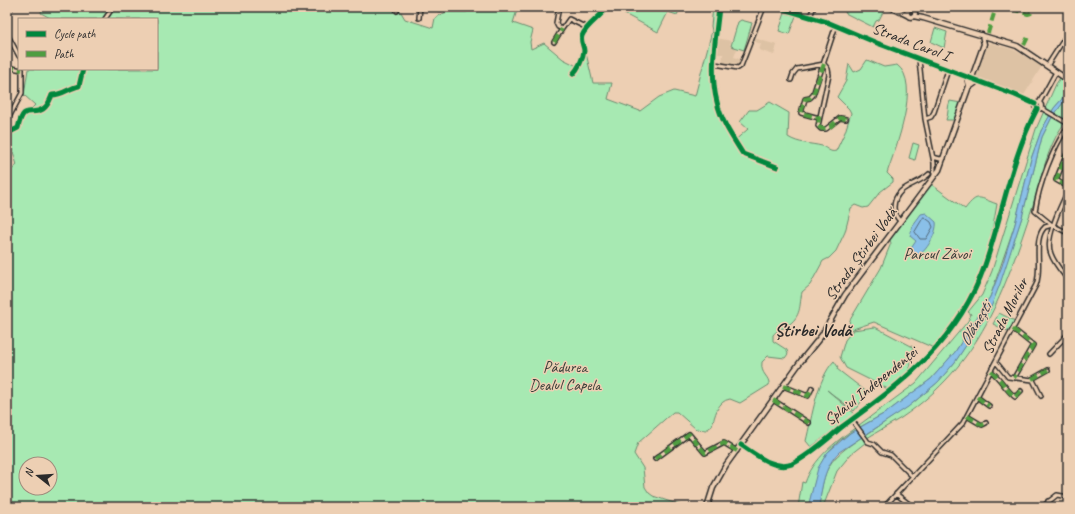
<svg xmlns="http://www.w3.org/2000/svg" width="1075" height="514" font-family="Caveat,sans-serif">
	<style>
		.built { fill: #ddc2a4 }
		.green { fill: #a7e9b2; stroke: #698a6e; fill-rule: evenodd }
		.water { fill: #8ac0e8; stroke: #64849c }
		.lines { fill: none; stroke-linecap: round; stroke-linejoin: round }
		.shore { stroke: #516777; stroke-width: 1 }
		.minor-casing { stroke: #2b2b2b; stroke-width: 6 }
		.major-casing { stroke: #2b2b2b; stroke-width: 7 }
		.minor { stroke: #edcfb3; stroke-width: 3 }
		.major { stroke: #edcfb3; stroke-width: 4 }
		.quiet { stroke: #4f9d41; stroke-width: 4; stroke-dasharray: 8 4; stroke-linecap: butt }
		.cycleway-casing { stroke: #edcfb3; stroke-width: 8 }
		.cycleway { stroke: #00873e; stroke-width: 5 }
		.labels { text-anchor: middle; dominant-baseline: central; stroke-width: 3; stroke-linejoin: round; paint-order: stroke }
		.street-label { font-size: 16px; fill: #2b2b2b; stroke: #edcfb3 }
		.park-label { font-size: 16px; fill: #373e38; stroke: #edcfb3 }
		.water-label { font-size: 17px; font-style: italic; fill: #394147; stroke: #edcfb3 }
		.quarter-label { font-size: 18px; font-weight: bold; fill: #2b2b2b; stroke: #edcfb3 }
	</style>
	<rect width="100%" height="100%" fill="#edcfb3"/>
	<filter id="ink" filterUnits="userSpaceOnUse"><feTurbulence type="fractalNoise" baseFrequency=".025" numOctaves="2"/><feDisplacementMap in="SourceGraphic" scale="8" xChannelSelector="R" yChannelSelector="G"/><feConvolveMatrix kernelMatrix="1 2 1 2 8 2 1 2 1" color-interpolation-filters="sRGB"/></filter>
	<g filter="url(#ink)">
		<path class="built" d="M717,38L731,41L730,46L737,49L734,57L741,60L740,64L722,63L723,54H717Z
			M754,38L777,45L774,55L759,50L761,44L753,41Z
			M991,43L1014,50L1042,66L1024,95L976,78L987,47Z"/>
		<path class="green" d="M42,7H398L405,19L433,28L435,18L446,12H467L470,7H518L513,23L533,30L530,42L531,49L544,43L563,59L577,66L581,51L586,53L593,83H612L608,99L640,111L659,97L674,91L695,96L712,31L711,26L713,7H717C712,61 703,93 733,142L748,129L740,122L749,110H757L770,102L789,113L788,137C799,144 810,143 822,146C827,148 830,153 836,151L845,132L851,113L849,109L837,97L846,81L849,64L854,72L861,69L867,60L884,67L897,65C922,83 895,149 887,173L893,179V182L880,192L868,207L863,208L855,205L851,208L845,232L836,251L829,258L823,261L810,285L802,292C799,306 802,316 787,326C782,329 777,330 773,335V341L787,350L788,354L785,358L768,356L762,362C760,375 770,376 769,385L740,403L730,399C717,401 715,416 712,426L706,430L696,429L677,412H673L638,443L634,454L643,468L645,487L649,493L653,496L680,505L681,507H7V174L17,165L9,138L22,113L31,109L35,105L24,95L28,69H157V19H52L41,13ZM26,464H50V488H26Z
			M619,7H681L677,15L668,12L658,32L617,10Z
			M848,7H876L884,10L879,20L876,21L873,27L845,13Z
			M785,13L796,16L789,34L779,31Z
			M741,20L752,23L744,50L731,46L738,22Z
			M935,28L947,32L944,48L931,42Z
			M1068,66V87L1062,99L1054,108L1041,131L1031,159L1015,224L990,297L955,352L931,379L887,412L860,427L859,425L916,383L968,321L971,314L968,312L982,295L992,271L1036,129L1056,84Z
			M1068,96V119C1048,141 1042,177 1033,205C1004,292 981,364 901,418C890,425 878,431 867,438L866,435L913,403L938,382L955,362L991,307L1022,217L1042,137L1051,119Z
			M950,101L961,103L955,120H946C949,113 947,108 950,101Z
			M913,143L919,145L915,160L909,158Z
			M931,184L965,209C978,192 979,198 997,204C991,240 983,275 965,306C956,321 944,335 934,348L874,322L847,331L850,320L881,268L891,243L889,238Z
			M999,313L1015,321L1009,332L993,324Z
			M875,327L913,347C912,373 907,374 888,389L846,368L840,357L845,340L853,330Z
			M834,361L838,367L837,369L868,393L854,411L827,390L855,414L811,447L806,441C812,417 817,379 834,361Z
			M855,428L856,429C817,454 820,466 808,507H798L802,482L805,483C813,459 835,442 855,428Z
			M862,437L865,443L851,454L837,471L823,507H819C824,466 828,460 862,437Z"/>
		<path class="water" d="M1068,87V96L1051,119L1042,137L1022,217L1000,284L991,307L983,320L955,362L938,382L908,407L839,452C824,467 822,486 819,507H808L818,468L827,453L850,433L887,412L931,379L955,352L980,313L990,297L1002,266L1015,224L1031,159L1041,131L1054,108L1062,99Z
			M926,213L936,222C938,232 924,258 912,257L908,253L916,241L910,236L913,225L921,214Z"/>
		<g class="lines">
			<path class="shore" d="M924,217L931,222L933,227L926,239H920L915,232Z"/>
			<defs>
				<path id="minor" d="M395,7L397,11
					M440,7V9
					M559,7L556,23L558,27L562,29L569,19L587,28
					M719,7C716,37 709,72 717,102C721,121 733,138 743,154L777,167
					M777,7L827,22L877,43L1015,95L1035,104
					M7,11L12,7
					M810,16L814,7
					M419,18L420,7
					M105,19L113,7
					M7,34L19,56
					M554,42L562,29
					M919,59L925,119L934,163V176
					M715,64L738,68L741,66L764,7
					M824,64L828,69L829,75L818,126L821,129H826L840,118L846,119
					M1047,66L1068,33
					M7,67L22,70
					M573,74C578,69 583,59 584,51C584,46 580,41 582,36C586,25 600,18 607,7
					M791,80L793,74L797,69L824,64
					M1034.5 106a3.5 3.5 0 1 1 7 0a3.5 3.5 0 1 1-7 0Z
					M1039,103L1056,72
					M1041,108L1065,122H1068
					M819,118L801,113L805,99L810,98L813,95L836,25
					M925,119L931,117L934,112L948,70
					M7,121L22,93V69
					M1068,126C1053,148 1039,184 1035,211L1052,225L1068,233
					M7,130L12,131L18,128C24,102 30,117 43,109C48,106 50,100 52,95C63,95 69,88 79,86L83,69
					M1068,151L1056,180L1068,187
					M933,157L940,159L944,158
					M1068,191C1061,205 1044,239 1051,254C1054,263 1062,272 1068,280
					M900,221C896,217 894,213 894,207C895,185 917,186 929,174
					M1013,329L1033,345L1014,378
					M1049,354L1068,334
					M996,362L1008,377L1033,380L1041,396
					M991,371C1001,379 1005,389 1015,397L1021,391
					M1032,379L1048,370
					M783,386L808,396L812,388
					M977,397L989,406
					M773,400L809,423
					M967,416L982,425L986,423
					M852,420L868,442L874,444L882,452L891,455L913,477
					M741,445C755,454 775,471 792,464C810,455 827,439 843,426C906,380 958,341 985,265C1003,213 1011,158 1037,109
					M655,459L689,434L705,453L724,443L737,451
					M896,494L913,507
					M1048,501L1051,507
					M884,507L963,423L1036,285C1043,268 1032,239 1045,227L1052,225
					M1042,507L1057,495L1068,497"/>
				<path id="major" d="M891,7L907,15
					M907 13a4 4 0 1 1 8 0a4 4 0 1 1-8 0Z
					M913,16L923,18L1017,46L1068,80
					M967,77L969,86
					M971,86L978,81
					M707,507L713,488L726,465L801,361L822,335L845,295L939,170L984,44L982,35"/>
			</defs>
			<use href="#minor" class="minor-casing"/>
			<use href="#major" class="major-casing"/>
			<use href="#minor" class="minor"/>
			<use href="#major" class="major"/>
			<path class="quiet" d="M440,7V9
				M1012,9L1028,14L1031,13L1033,7
				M988,33L996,7
				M554,42L562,29
				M1024,45L1028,37
				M824,64L813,95L810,98L805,99L801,113L819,118L818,126L822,129L830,127L840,118L846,119
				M7,67L22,70
				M1068,151L1056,180L1068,187
				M1065,197L1068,199
				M1013,329L1033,345L1014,378
				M991,371C1001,379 1005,389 1015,397L1021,391
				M1032,379L1048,370
				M783,386L808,396L812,388
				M977,397L989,406
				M773,400L809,423
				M967,416L982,425L986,423
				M655,459L689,434L705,453L724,443L737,451"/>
			<defs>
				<path id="cycleway" d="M719,7C716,37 709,72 717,102C721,121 733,138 743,154L777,167
					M777,7L827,22L877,43L1015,95L1035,104
					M573,74C578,69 583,59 584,51C584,46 580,41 582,36C586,25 600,18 607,7
					M7,130L12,131L18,128C24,102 30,117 43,109C48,106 50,100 52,95C63,95 69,88 79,86L83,69
					M741,445C755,454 775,471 792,464C810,455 827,439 843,426C906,380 958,341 985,265C1003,213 1011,158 1037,109"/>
			</defs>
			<use href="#cycleway" class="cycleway-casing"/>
			<use href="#cycleway" class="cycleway"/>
		</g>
	</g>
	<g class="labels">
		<g class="street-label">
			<text transform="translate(911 42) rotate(21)">Strada Carol I</text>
			<text transform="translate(861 254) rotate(-54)">Strada Știrbei Vodă</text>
			<text transform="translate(1005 316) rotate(-63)">Strada Morilor</text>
			<text transform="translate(871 386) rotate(-39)">Splaiul Independenței</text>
		</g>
		<g class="park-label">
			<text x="937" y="254">Parcul Zăvoi</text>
			<text x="565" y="367">Pădurea<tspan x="565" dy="18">Dealul Capela</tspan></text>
		</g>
		<g class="water-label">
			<text transform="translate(975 324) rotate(-59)">Olănești</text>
		</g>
		<g class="quarter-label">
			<text x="813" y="330">Știrbei Vodă</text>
		</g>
	</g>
	<rect width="1075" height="514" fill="none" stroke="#edcfb3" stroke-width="24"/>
	<rect x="12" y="12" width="1051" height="490" fill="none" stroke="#2b2b2b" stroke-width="1.5" filter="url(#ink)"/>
	<rect x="18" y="18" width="140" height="52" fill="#edcfb3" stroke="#9f8d7d"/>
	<rect x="26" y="31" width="20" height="6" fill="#00873e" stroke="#9f8d7d"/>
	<text x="54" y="38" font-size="12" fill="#2b2b2b">Cycle path</text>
	<rect x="26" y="51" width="20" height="6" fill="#4f9d41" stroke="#9f8d7d"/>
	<text x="54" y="58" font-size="12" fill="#2b2b2b">Path</text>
	<g transform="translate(38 476) rotate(287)"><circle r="19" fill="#edcfb3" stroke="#9f8d7d"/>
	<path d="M0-3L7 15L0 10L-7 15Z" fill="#2b2b2b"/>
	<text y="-6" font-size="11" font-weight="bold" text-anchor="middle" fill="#2b2b2b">N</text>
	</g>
</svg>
